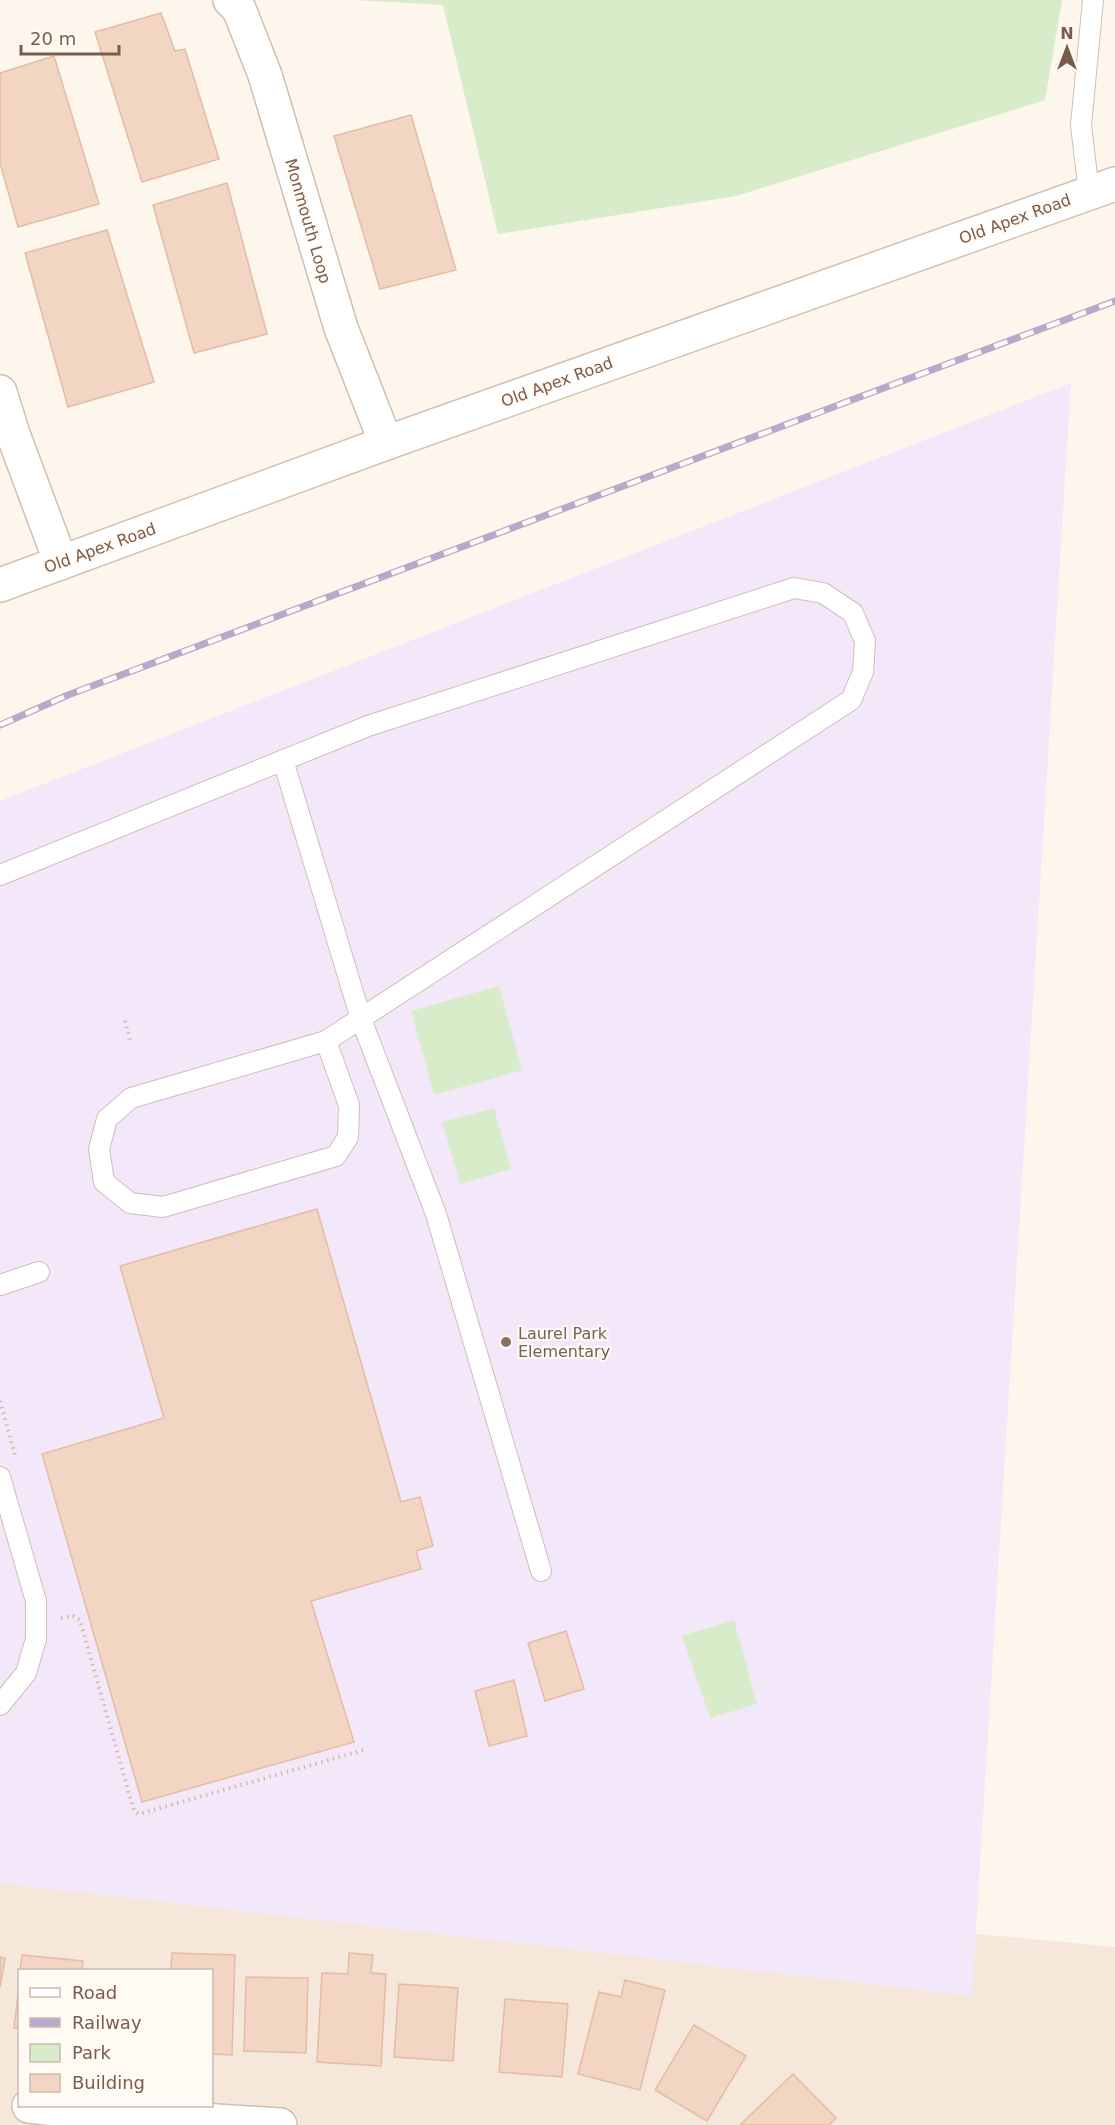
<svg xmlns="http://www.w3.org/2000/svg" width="1115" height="2125" font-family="'DejaVu Sans',sans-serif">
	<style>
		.residential { fill: #f5e8da; fill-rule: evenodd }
		.education { fill: #f3e8fa }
		.green { fill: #d8ecc9 }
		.building { fill: #f3d5c3; stroke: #e6bba3; stroke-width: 1.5 }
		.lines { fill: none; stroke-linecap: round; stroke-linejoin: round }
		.lane-casing { stroke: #d1beb0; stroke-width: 22 }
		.street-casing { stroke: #d1beb0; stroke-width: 36 }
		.secondary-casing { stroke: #d6c0b0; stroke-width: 36 }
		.path { stroke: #d9b8a5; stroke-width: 4; stroke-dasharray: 1.5 4.5; stroke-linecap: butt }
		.lane { stroke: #fff; stroke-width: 20 }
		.street { stroke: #fff; stroke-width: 33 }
		.secondary { stroke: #fff; stroke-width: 33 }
		.rail-casing { stroke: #b9a8c9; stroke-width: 7 }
		.rail { stroke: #fffaf3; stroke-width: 4.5; stroke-dasharray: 14; stroke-linecap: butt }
		.education-dot { fill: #8d6e63; stroke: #fffaf3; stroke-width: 2 }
		.labels { text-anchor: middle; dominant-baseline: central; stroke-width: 4.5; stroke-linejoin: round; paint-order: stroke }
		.street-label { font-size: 16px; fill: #7a5c4d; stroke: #fffaf3 }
		.education-label { font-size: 16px; fill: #785e54; stroke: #fffaf3; text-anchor: start }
	</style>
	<rect width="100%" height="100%" fill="#fdf6ec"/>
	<path class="residential" d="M0,1830L152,1854L1115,1947V2125H0ZM20,1970H212V2106H20Z"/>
	<path class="education" d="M1071,383L972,1996L0,1883V801Z"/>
	<path class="green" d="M355,0H1062L1045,100L736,196L498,234L443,5Z
		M499,986L522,1070L434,1095L411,1011Z
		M494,1108L511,1169L460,1184L442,1122Z
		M734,1620L757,1704L710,1718L682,1636Z"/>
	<path class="building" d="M161,13L175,51L185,49L219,159L142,182L95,32Z
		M54,56L99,204L18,227L0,163V73Z
		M411,115L456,270L380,289L334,136Z
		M227,183L267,334L194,353L153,205Z
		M107,230L154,382L68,407L25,253Z
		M317,1209L401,1502L420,1497L433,1546L416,1551L421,1569L311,1601L354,1742L142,1802L42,1454L164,1418L120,1266Z
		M566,1631L584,1689L545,1701L528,1643Z
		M514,1680L527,1736L489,1746L475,1691Z
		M172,1953L235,1955L232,2055L212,2054V1970H171Z
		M349,1953L373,1955L371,1973L386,1974L381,2066L317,2062L322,1973L348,1974Z
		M22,1955L83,1961L82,1970H20Z
		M0,1957L5,1958L0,1987Z
		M246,1977L308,1978L306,2053L244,2051Z
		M20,1978V2028H14Z
		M625,1980L665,1990L640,2090L578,2074L599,1992L621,1997Z
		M399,1984L458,1988L453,2061L394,2057Z
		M505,1999L568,2004L562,2077L499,2072Z
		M694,2025L746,2056L707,2121L655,2090Z
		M793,2074L836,2118L829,2125H740Z"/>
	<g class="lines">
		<defs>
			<path id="lane" d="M1089,193L1081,125L1093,0
				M283,760L361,1019L436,1214L541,1571
				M0,875L368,726L794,588L823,593L853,613L865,641L863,672L851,700L326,1041L131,1098L107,1119L99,1149L104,1182L130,1203L163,1207L336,1156L348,1137L349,1105L326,1041
				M0,1285L39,1272
				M0,1477L36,1601V1639L26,1673L0,1705"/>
			<path id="street" d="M230,0L239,9L265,75L341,328L386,443
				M0,392L13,434L61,563
				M29,2106L92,2113L280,2125"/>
			<path id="secondary" d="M0,585L386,443L1115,184"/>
		</defs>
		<use href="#lane" class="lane-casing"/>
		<use href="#street" class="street-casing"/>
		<use href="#secondary" class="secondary-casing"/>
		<path class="path" d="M125,1021L130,1040
			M0,1401L15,1455
			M61,1618L73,1616L80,1620L134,1811L139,1814L364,1750"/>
		<use href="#lane" class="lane"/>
		<use href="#street" class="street"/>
		<use href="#secondary" class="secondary"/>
		<defs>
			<path id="rail" d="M0,725L68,695L1115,301"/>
		</defs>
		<use href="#rail" class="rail-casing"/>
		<use href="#rail" class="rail"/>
	</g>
	<circle class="education-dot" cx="506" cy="1342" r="6"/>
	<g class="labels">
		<g class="street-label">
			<text transform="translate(1015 219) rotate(-20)">Old Apex Road</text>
			<text transform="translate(308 221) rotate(74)">Monmouth Loop</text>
			<text transform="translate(557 382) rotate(-20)">Old Apex Road</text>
			<text transform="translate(100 548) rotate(-20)">Old Apex Road</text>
		</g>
		<g class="education-label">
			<text x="518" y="1333">Laurel Park<tspan x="518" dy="18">Elementary</tspan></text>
		</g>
	</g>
	<rect x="18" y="1969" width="195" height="138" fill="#fffaf3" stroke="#cabbb1" stroke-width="1.5"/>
	<rect x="30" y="1988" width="30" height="9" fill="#ffffff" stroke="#cabbb1" stroke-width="1.5"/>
	<text x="72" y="1999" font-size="18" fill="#7a5c4d">Road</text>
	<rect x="30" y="2018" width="30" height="9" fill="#b9a8c9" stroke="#cabbb1" stroke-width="1.5"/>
	<text x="72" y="2029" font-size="18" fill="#7a5c4d">Railway</text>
	<rect x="30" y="2044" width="30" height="18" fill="#d8ecc9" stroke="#cabbb1" stroke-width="1.5"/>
	<text x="72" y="2059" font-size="18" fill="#7a5c4d">Park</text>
	<rect x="30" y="2074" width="30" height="18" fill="#f3d5c3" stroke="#cabbb1" stroke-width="1.5"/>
	<text x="72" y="2089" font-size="18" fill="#7a5c4d">Building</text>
	<g transform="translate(1067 48)" stroke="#fffaf3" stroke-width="4.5" paint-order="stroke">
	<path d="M0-4.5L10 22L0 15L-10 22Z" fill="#7a5c4d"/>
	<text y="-9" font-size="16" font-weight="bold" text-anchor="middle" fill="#7a5c4d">N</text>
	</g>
	<path d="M21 45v9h98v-9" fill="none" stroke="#7a5c4d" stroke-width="3"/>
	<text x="30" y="45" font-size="18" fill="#7a5c4d" stroke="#fffaf3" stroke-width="4.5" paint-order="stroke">20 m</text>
</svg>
